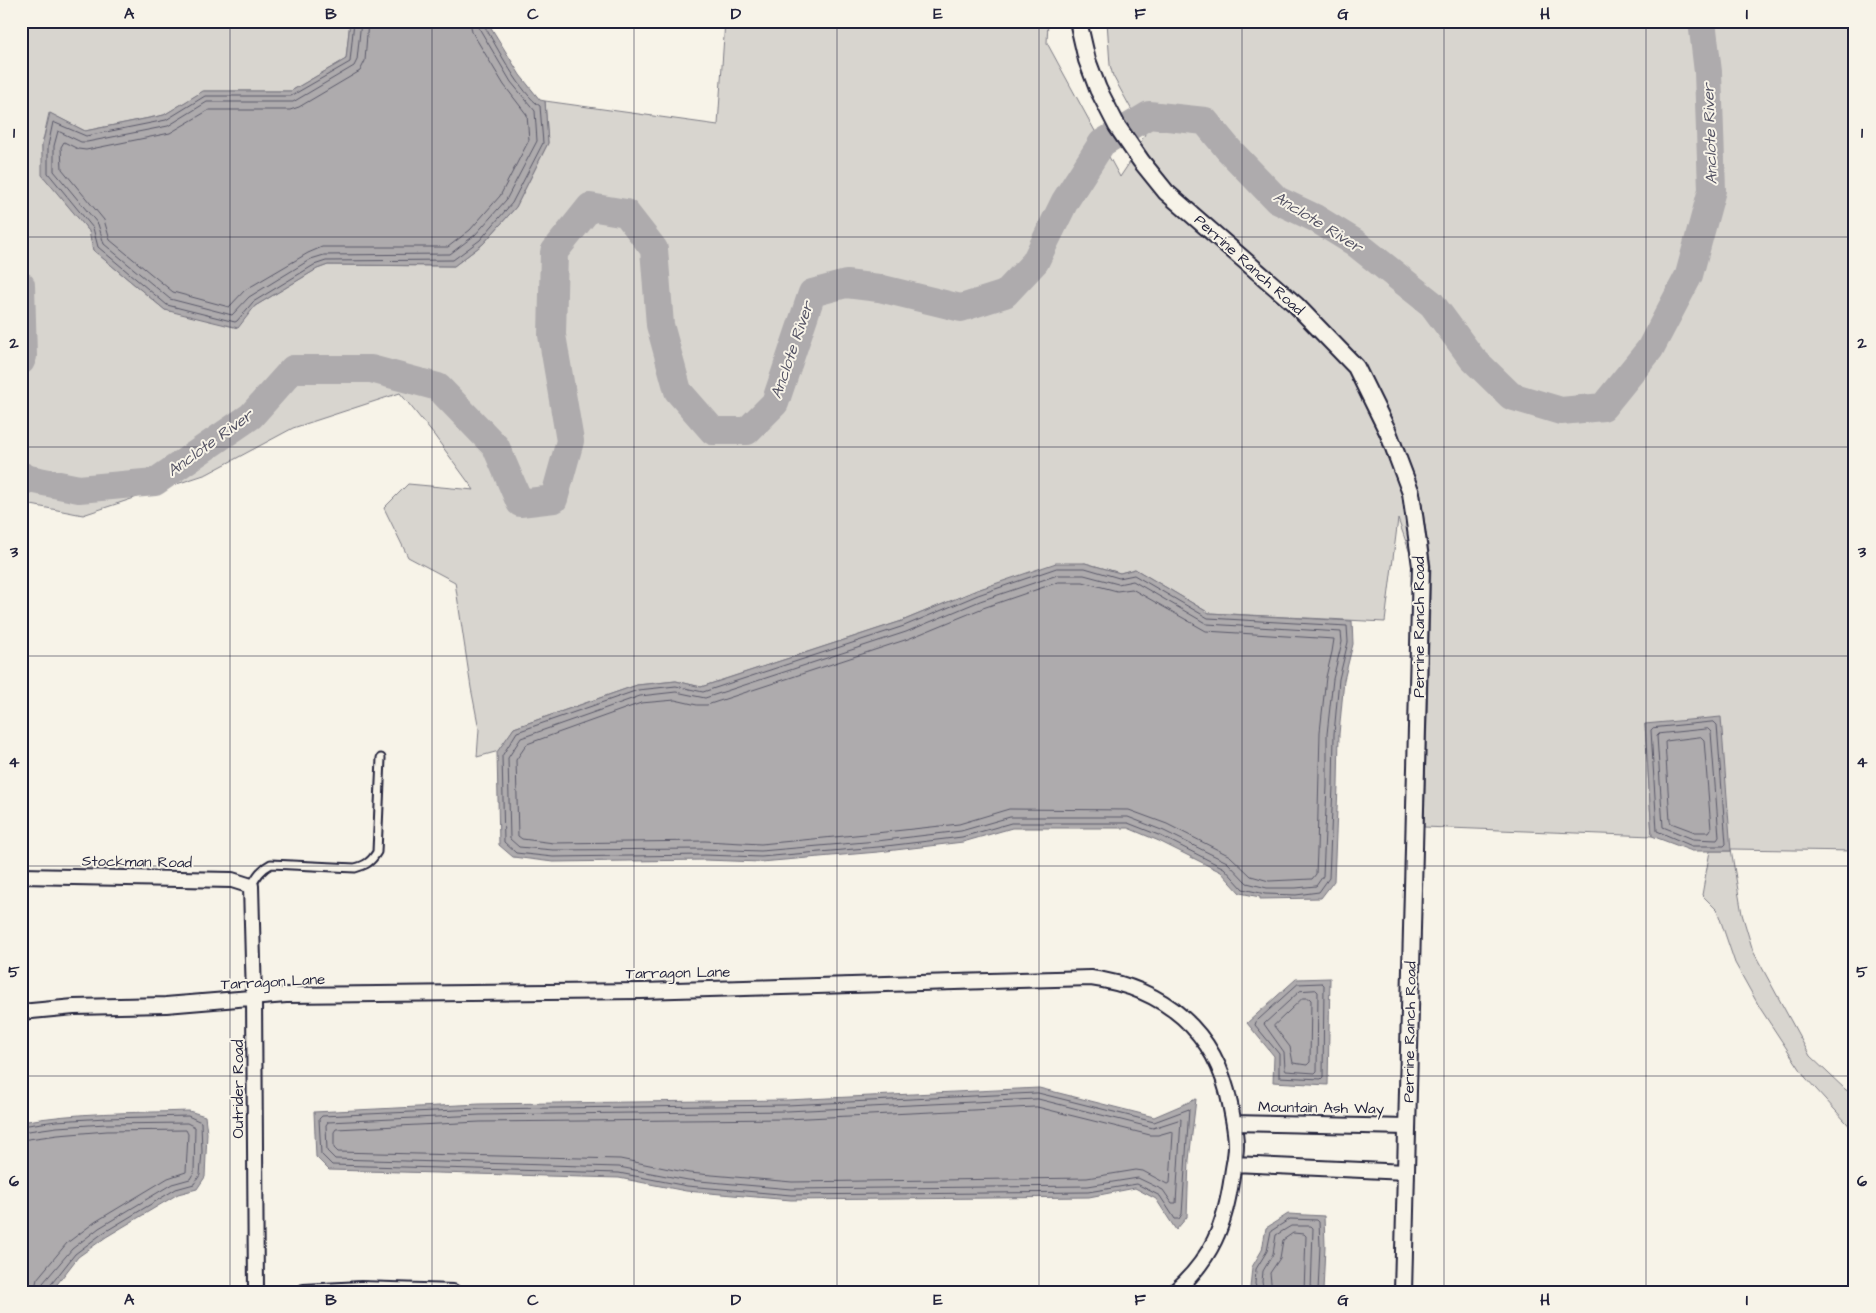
<svg xmlns="http://www.w3.org/2000/svg" width="1876" height="1313" font-family="'Architects Daughter',sans-serif">
	<style>
		.green { fill: #d8d5cf; stroke: #7d7c85 }
		.water { fill: #aeabad; stroke: #76747f }
		.lines { fill: none; stroke-linecap: round; stroke-linejoin: round }
		.shore { stroke: #5a5969; stroke-width: 1 }
		.river { stroke: #aeabad; stroke-width: 28 }
		.service-casing { stroke: #22223b; stroke-width: 11 }
		.minor-casing { stroke: #22223b; stroke-width: 18 }
		.tertiary-casing { stroke: #22223b; stroke-width: 20 }
		.service { stroke: #f7f3e8; stroke-width: 7 }
		.minor { stroke: #f7f3e8; stroke-width: 14 }
		.tertiary { stroke: #f7f3e8; stroke-width: 16 }
		.grid { fill: none; stroke: #22223b; stroke-width: 1; stroke-opacity: 0.55 }
		.labels { text-anchor: middle; dominant-baseline: central; stroke-width: 4; stroke-linejoin: round; paint-order: stroke }
		.street-label { font-size: 15px; fill: #22223b; stroke: #f7f3e8 }
		.water-label { font-size: 16px; font-style: italic; fill: #535263; stroke: #f7f3e8 }
		.neatline { fill: none; stroke: #22223b; stroke-width: 2 }
		.grid-label { font-size: 16px; text-anchor: middle; font-weight: bold; fill: #22223b }
	</style>
	<rect width="100%" height="100%" fill="#f7f3e8"/>
	<filter id="ink" filterUnits="userSpaceOnUse"><feTurbulence type="fractalNoise" baseFrequency=".02" numOctaves="2"/><feDisplacementMap in="SourceGraphic" scale="10" xChannelSelector="R" yChannelSelector="G"/><feConvolveMatrix kernelMatrix="1 2 1 2 8 2 1 2 1" color-interpolation-filters="sRGB"/></filter>
	<g filter="url(#ink)">
		<path class="green" d="M21,21H350L346,59L291,91H204L164,115L85,131L49,113L42,145L43,175L89,231L93,250L165,310L171,311L255,306L317,269L328,265L454,266L483,244L516,207L548,143L545,101L718,125L725,21H1048L1047,43L1120,177L1130,162L1160,197L1289,310L1348,371L1379,435L1403,495L1412,559L1398,519L1385,622L1209,613L1135,569L1120,573L1085,563L1016,578L977,590L902,621L701,687L676,681L637,685L514,728L499,751L477,757L479,729L471,688L455,582L408,557L384,508L408,484L474,490L434,435L400,393L293,428L207,474L83,515L21,503Z
			M1107,21H1855V851L1731,849L1742,914L1753,951L1810,1056L1846,1090L1855,1094V1132L1806,1078L1760,1008L1735,963L1717,910L1702,895L1710,851H1731L1645,724L1652,836L1424,827L1431,566L1420,491L1396,429L1364,364L1302,299L1173,186L1140,144L1145,134L1113,76L1110,65Z"/>
		<path class="water" d="M350,21H487L520,75L540,100L545,101L548,143L516,207L483,244L454,266L328,265L317,269L255,306L238,328L165,310L93,250L89,231L42,175V145L50,113L85,131L164,115L203,91H291L346,59Z
			M1056,563H1085L1120,573L1135,569L1209,613L1352,621L1353,644L1344,680L1339,734L1338,786L1334,881L1321,898L1260,899V897L1240,893L1221,872L1159,841L1128,828H1012L963,842L878,852L761,862L705,860L553,862L513,857L499,845L497,752L514,728L637,685L676,681L701,687L902,621L977,590Z
			M1721,717L1731,851H1692L1652,836L1645,724Z
			M1330,978L1328,1085L1273,1082L1274,1056L1247,1023L1296,979Z
			M1039,1088L1154,1117L1196,1099L1189,1160L1187,1217L1176,1230L1156,1199L1135,1188L1089,1197L791,1200L686,1191L619,1178L329,1170L316,1157L314,1112L480,1104L787,1100Z
			M189,1111L205,1116L207,1133L205,1177L197,1189L178,1194L106,1237L78,1257L51,1292H21V1122C77,1112 132,1113 189,1111Z
			M1288,1214L1324,1216L1325,1246L1323,1292H1256L1250,1288L1252,1267L1262,1250L1266,1228Z"/>
		<g class="lines">
			<path class="shore" d="M354,21L350,62L291,96H205L166,120L86,136L53,122L48,146V173L93,228L98,247L167,305L235,322L237,321L253,302L314,265L326,261L453,260L480,240L512,203L543,143L540,106C522,95 496,46 484,25V21
				M361,21L357,60L354,66L293,102H207L168,126L87,142H81L58,131L54,146V171L98,224L104,244L170,299L232,315L249,297L311,259L324,255L450,254L475,235L506,200L537,141L535,111L511,82L479,28L477,21
				M368,21L365,61L360,71L299,107L290,110H209L170,133L86,150L78,149L64,142L61,147L62,169L104,220L110,240L173,292L229,307L245,290L308,253L322,247H448L470,230L500,196L529,140L527,115L504,85L472,32L470,21
				M1057,568H1085L1119,578L1134,575L1208,618L1347,626L1348,642L1339,679L1334,734L1333,786L1329,878L1319,892L1296,895L1265,894L1243,889L1224,868L1161,836L1128,823H1011L962,837L878,847L761,857L705,855L553,857L516,853L504,842L502,756L517,732L638,690L676,686L703,692L904,626L978,595Z
				M1058,575H1084L1118,584L1133,581L1207,624L1341,632L1342,642L1333,679L1327,734V786L1323,876L1316,886L1296,888H1267L1247,883L1227,862L1164,831L1128,817H1010L961,831L877,841L761,851L705,849L553,850L519,847L510,839L508,758L521,738L640,696L676,692L705,698L906,632L980,601Z
				M1059,582H1083L1117,591L1132,589L1206,631L1334,639L1332,652L1326,677L1320,732L1317,851L1316,874L1312,879L1269,881L1251,876L1230,856L1167,824L1129,810L1009,809L959,824L876,833L761,844L705,841L554,843L522,839L518,836L516,760L527,744L641,703L675,700L697,705H707L908,639L983,608Z
				M1714,722L1717,725L1726,844L1724,846H1692L1657,831L1651,730L1653,728Z
				M1708,729L1711,732L1719,837L1717,840L1693,839L1663,827L1657,736L1659,734Z
				M1701,737L1704,740L1711,829L1709,832H1695L1671,823L1670,821L1665,742L1667,741Z
				M1298,984L1322,983L1324,985L1323,1077L1321,1079L1279,1077V1054L1255,1025L1256,1022Z
				M1316,990L1318,992L1317,1071L1315,1073L1286,1071L1285,1069L1284,1052L1264,1024L1300,991Z
				M1303,998H1309L1311,1000L1310,1062L1307,1065L1293,1063L1290,1047L1274,1026Z
				M1038,1093L1154,1122L1189,1109L1182,1214L1179,1219H1175L1160,1196L1137,1184L1088,1192L791,1195L687,1186L619,1173L332,1165L321,1154L319,1119L322,1116L480,1109L787,1105Z
				M1038,1099L1153,1128L1181,1119L1176,1203H1172L1163,1190L1138,1178L1088,1186L791,1189L688,1180L619,1167L335,1159L327,1151L326,1125L328,1122L480,1115L787,1111Z
				M1037,1107L1150,1135H1158L1172,1131L1173,1133L1170,1183L1167,1184L1143,1171L1136,1170L1087,1178L792,1182L689,1173L620,1159L338,1152L334,1148V1132L336,1129L480,1122L787,1119Z
				M21,1126L56,1121L106,1118L188,1116L201,1122L202,1152L200,1175L194,1184L176,1189L103,1233L75,1254L49,1287L48,1292
				M21,1132L57,1127L106,1124L187,1123L195,1127L194,1172L190,1179L172,1184L99,1228L72,1249L43,1283L41,1292
				M21,1140L58,1135L107,1131L186,1130L188,1134L186,1172L168,1178L95,1222L67,1243L37,1279L34,1292
				M1258,1292L1255,1284L1256,1269L1267,1251L1271,1231L1290,1219L1317,1220L1319,1222L1320,1246L1318,1292
				M1264,1292L1262,1282L1263,1271L1273,1254L1276,1235L1291,1226H1311L1313,1228L1311,1292
				M1272,1292L1270,1273L1280,1258L1283,1240L1293,1233L1304,1234L1306,1236L1304,1292"/>
			<path class="river" d="M21,285L23,356L21,361
				M21,475L29,479L79,489L155,482L251,416L293,369H371L438,387L496,447L520,503L554,499L570,441L552,335L554,252L590,207L626,213L654,249L660,325L678,391L713,431H747L775,403L812,293L846,284L879,288L961,308L1005,294L1035,262L1065,201L1102,143L1149,115L1205,121L1229,150L1277,200L1315,218L1354,242L1432,304L1472,358L1511,396L1561,411L1603,407L1650,349L1689,275L1712,190L1708,72L1702,21"/>
			<defs>
				<path id="service" d="M251,886C257,876 261,869 271,864L355,868C366,865 371,862 377,852L381,758"/>
				<path id="minor" d="M21,876L232,880L251,886L254,998L256,1292
					M21,1012L74,1007L166,1005L286,995L641,991L1091,978C1164,988 1216,1031 1230,1104C1233,1118 1236,1132 1236,1146C1236,1156 1233,1166 1232,1176C1225,1225 1212,1259 1174,1292
					M1234,1123L1407,1127
					M1234,1164L1406,1172
					M304,1292L361,1289L453,1292"/>
				<path id="tertiary" d="M1078,21L1087,60L1098,89L1117,126L1141,161L1166,192L1296,305L1356,367L1388,432L1411,493L1421,566L1403,1292"/>
			</defs>
			<use href="#service" class="service-casing"/>
			<use href="#minor" class="minor-casing"/>
			<use href="#tertiary" class="tertiary-casing"/>
			<use href="#service" class="service"/>
			<use href="#minor" class="minor"/>
			<use href="#tertiary" class="tertiary"/>
		</g>
	</g>
	<path class="grid" d="M230,21V1292M432,21V1292M634,21V1292M837,21V1292M1039,21V1292M1242,21V1292M1444,21V1292M1646,21V1292M21,237H1855M21,447H1855M21,656H1855M21,866H1855M21,1076H1855"/>
	<g class="labels">
		<g class="street-label">
			<text transform="translate(1249 265) rotate(42)">Perrine Ranch Road</text>
			<text transform="translate(1419 627) rotate(-90)">Perrine Ranch Road</text>
			<text transform="translate(137 862) rotate(1)">Stockman Road</text>
			<text transform="translate(678 973) rotate(-1)">Tarragon Lane</text>
			<text transform="translate(273 982) rotate(-3)">Tarragon Lane</text>
			<text transform="translate(1410 1032) rotate(-89)">Perrine Ranch Road</text>
			<text transform="translate(238 1089) rotate(-90)">Outrider Road</text>
			<text transform="translate(1321 1108) rotate(1)">Mountain Ash Way</text>
		</g>
		<g class="water-label">
			<text transform="translate(1710 134) rotate(-92)">Anclote River</text>
			<text transform="translate(1318 222) rotate(32)">Anclote River</text>
			<text transform="translate(792 350) rotate(-71)">Anclote River</text>
			<text transform="translate(210 443) rotate(-36)">Anclote River</text>
		</g>
	</g>
	<rect width="1876" height="1313" fill="none" stroke="#f7f3e8" stroke-width="55"/>
	<rect x="28" y="28" width="1820" height="1258" class="neatline"/>
	<g class="grid-label">
		<text x="129" y="19">A</text>
		<text x="331" y="19">B</text>
		<text x="533" y="19">C</text>
		<text x="736" y="19">D</text>
		<text x="938" y="19">E</text>
		<text x="1140" y="19">F</text>
		<text x="1343" y="19">G</text>
		<text x="1545" y="19">H</text>
		<text x="1747" y="19">I</text>
		<text x="14" y="138">1</text>
		<text x="1862" y="138">1</text>
		<text x="14" y="348">2</text>
		<text x="1862" y="348">2</text>
		<text x="14" y="557">3</text>
		<text x="1862" y="557">3</text>
		<text x="14" y="767">4</text>
		<text x="1862" y="767">4</text>
		<text x="14" y="977">5</text>
		<text x="1862" y="977">5</text>
		<text x="14" y="1186">6</text>
		<text x="1862" y="1186">6</text>
		<text x="129" y="1305">A</text>
		<text x="331" y="1305">B</text>
		<text x="533" y="1305">C</text>
		<text x="736" y="1305">D</text>
		<text x="938" y="1305">E</text>
		<text x="1140" y="1305">F</text>
		<text x="1343" y="1305">G</text>
		<text x="1545" y="1305">H</text>
		<text x="1747" y="1305">I</text>
	</g>
</svg>
